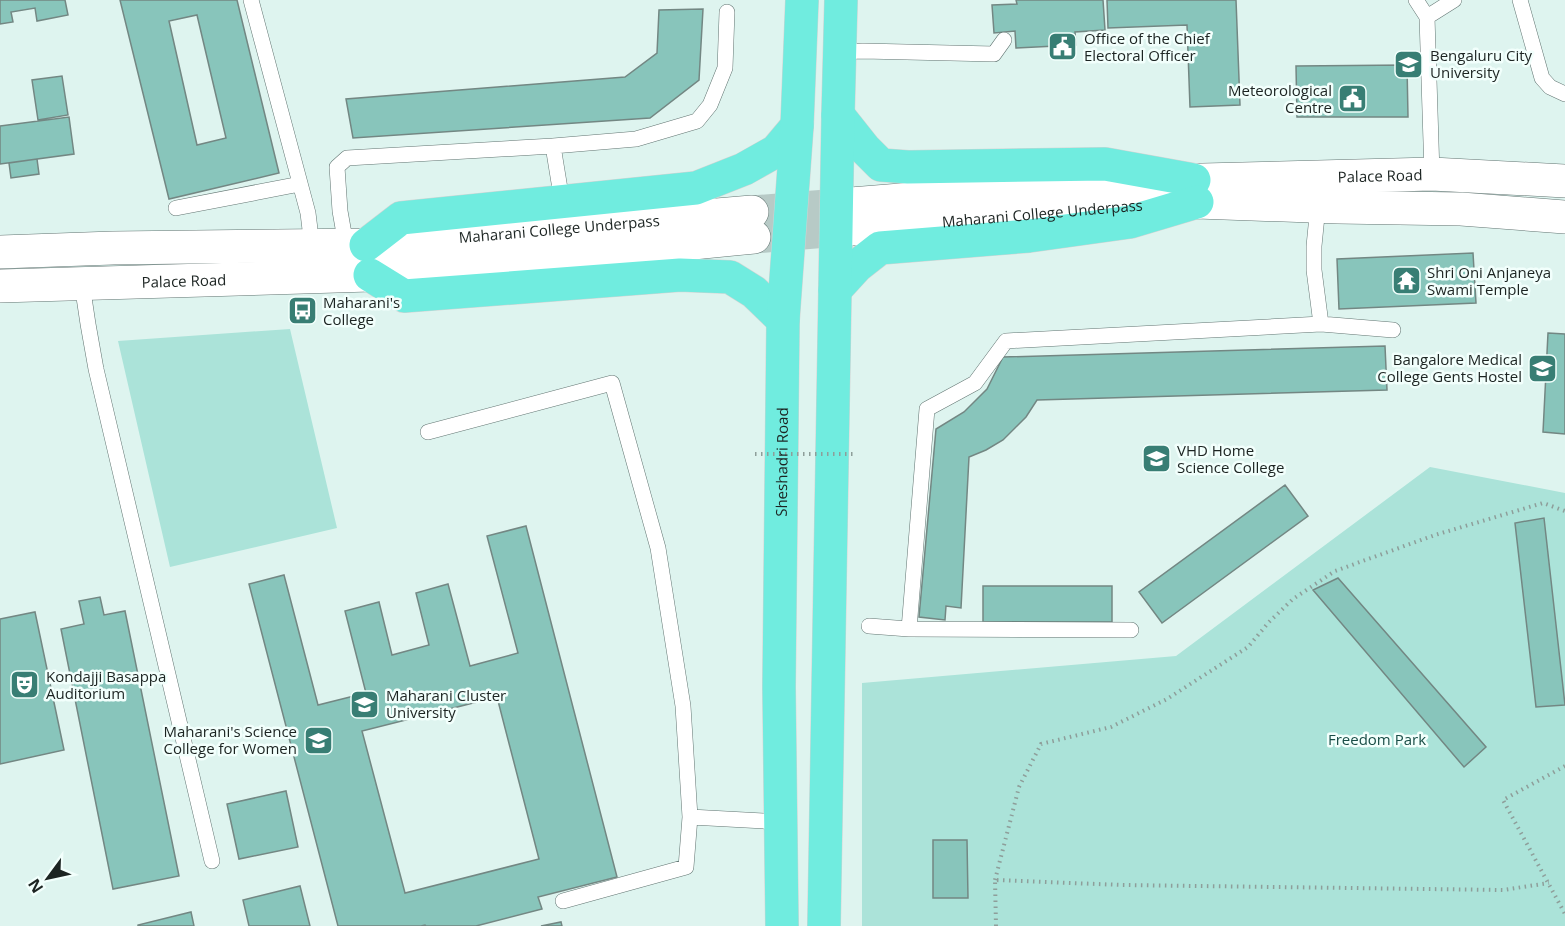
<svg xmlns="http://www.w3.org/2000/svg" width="1565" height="926" font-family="'Open Sans',sans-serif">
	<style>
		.green { fill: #abe3d9 }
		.building { fill: #88c5bb; stroke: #738783; stroke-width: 1.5; fill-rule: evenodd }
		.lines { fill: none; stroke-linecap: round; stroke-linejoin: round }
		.secondary-tunnel { stroke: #b7cac6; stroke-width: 33; stroke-dasharray: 33 16; stroke-linecap: butt }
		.lane-casing { stroke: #627572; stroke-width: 16 }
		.secondary-casing { stroke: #627572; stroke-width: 34 }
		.primary-casing { stroke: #d2d3d3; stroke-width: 34 }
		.path { stroke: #8e9e9a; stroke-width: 4; stroke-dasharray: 1.5 4.5; stroke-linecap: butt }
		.lane { stroke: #fff; stroke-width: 15 }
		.secondary { stroke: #fff; stroke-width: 33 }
		.primary { stroke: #70ecdf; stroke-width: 33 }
		.path-bridge { stroke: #8e9e9a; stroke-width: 4; stroke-dasharray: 1.5 4.5; stroke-linecap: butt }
		.labels { text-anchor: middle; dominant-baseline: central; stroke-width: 5; stroke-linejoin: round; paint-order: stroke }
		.poi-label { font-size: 15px; fill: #1c2422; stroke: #f2fffc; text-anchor: start }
		.street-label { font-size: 15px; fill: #1c2422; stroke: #f2fffc }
		.park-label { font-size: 15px; fill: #194e47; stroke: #f2fffc }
	</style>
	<rect width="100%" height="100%" fill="#def4ef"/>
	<path class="green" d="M290,329L337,528L170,567L118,341Z
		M1430,467L1565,493V926H862V683L1176,656Z"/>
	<path class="building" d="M0,0H65L68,15L37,21L35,8L11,12L13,22L0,24Z
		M120,0H237L279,173L169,199ZM197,15L226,138L197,145L169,21Z
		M1016,0H1103L1105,30L1075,32L1076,45L1016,48L1015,31L994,33L992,5L1017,4Z
		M1107,0H1236L1240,105L1190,107L1187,25L1108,28Z
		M703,9L699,80L650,118L353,138L346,99L625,77L657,53L659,10Z
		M1407,65L1408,117H1297L1296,66Z
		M62,76L68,115L38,120L32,80Z
		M69,117L74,154L0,164V126Z
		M37,159L39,174L11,178L9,163Z
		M1473,253L1476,303L1339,309L1337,259Z
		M1548,333L1565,334V434L1543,432Z
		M1385,346L1387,390L1037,400L1026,417L1003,440L986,450L969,457L961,608L946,606L945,620L919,617L936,429L964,412L987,389L1003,357Z
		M1285,485L1308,516L1162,623L1139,592Z
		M1544,518L1565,705L1536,707L1515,523Z
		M526,526L617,877L538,897L542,909L476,926H426L425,925L421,926H338L249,584L284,575L318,705L366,693L345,611L379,602L392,655L429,645L416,593L448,584L470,666L518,653L487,536ZM497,697L539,859L405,893L362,731Z
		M1338,578L1486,747L1464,767L1313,590Z
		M983,586H1112V622H983Z
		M100,597L104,615L125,611L179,876L113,889L61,629L84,624L79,601Z
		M35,612L64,750L0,764V619Z
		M286,791L298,847L239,859L227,804Z
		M933,840H967L968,898H933Z
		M300,886L310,926H249L243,900Z
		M191,912L194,926H138V925Z
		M561,922L562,926H541Z"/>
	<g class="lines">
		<path class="secondary-tunnel" d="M752,212L851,204
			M754,237L853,229"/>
		<defs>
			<path id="lane" d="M251,0L308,213L312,246
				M1416,0L1427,17L1432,174
				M1520,0L1542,78L1550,87L1565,94
				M1427,17L1454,0
				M839,52L863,51L994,54L1004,40
				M553,146L562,201
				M1318,206L1314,246V270L1321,324
				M176,208L300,184
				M346,245L340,211L337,167L347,158L553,146L636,139L697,121L710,105L725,68L727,12
				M82,284L88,324L96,369L212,861
				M428,432L612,383L658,548L683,706L690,817L781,822
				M869,626L909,629L1131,630
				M909,629L927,409L975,383L1006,341L1321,324L1393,330
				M563,901L686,867L690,817"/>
			<g id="secondary">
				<path id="s1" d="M851,204L1123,182L1432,174L1565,181"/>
				<path id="s2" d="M853,229L1135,205L1197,202L1338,207L1461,209L1565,217"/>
				<path id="s3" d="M0,252L113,248L366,245L752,212"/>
				<path id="s4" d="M0,286L370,275L754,237"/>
			</g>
			<g id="primary">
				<path d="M838,115L865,149L881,165L908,167L1105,164L1194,180"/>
				<path d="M366,245L401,218L696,188L744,169L776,151L797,126"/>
				<path d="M370,275L404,296L680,275L730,277L754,292L783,320"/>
				<path d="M835,290L857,266L880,248L1029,236L1130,222L1197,202"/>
				<path id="s5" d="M782,926L779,687L783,320L797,126L802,0"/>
				<path d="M824,926L838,115L841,0"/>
			</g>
		</defs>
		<use href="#lane" class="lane-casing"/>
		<use href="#secondary" class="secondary-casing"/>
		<use href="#primary" class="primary-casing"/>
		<path class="path" d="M1565,766L1503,800L1565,914
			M995,880L1019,787L1041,744L1111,727L1167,699L1248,647L1269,622L1293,599L1335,571L1435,535L1543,503L1565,511
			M996,926L995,880L1122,885L1503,890L1549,883"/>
		<use href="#lane" class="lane"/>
		<use href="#secondary" class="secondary"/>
		<use href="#primary" class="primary"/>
		<path class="path-bridge" d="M755,454H855"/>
	</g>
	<defs>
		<symbol id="civic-square" viewBox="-11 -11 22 22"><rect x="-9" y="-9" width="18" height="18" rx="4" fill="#387e74" stroke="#f2fffc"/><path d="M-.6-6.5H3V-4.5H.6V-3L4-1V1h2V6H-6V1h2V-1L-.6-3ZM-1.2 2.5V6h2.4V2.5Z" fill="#fff"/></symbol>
		<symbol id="university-square" viewBox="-11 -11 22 22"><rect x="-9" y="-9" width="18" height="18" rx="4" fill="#387e74" stroke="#f2fffc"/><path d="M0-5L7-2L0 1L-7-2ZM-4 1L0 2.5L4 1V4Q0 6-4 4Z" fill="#fff"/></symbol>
		<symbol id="temple-square" viewBox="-11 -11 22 22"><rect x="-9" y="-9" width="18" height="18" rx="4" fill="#387e74" stroke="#f2fffc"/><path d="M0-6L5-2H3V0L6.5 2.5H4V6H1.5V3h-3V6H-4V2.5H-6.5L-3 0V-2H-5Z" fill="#fff"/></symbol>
		<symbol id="bus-square" viewBox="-11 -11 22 22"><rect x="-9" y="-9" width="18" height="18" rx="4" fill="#387e74" stroke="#f2fffc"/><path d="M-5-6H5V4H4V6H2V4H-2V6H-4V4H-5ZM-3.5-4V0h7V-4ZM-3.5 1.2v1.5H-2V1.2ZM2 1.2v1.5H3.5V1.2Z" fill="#fff"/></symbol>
		<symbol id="theatre-square" viewBox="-11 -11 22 22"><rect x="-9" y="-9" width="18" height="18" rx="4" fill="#387e74" stroke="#f2fffc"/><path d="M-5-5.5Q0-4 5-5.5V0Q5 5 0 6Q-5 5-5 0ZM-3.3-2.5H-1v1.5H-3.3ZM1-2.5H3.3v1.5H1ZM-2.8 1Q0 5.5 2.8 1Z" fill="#fff"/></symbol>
	</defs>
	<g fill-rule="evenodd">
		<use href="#civic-square" x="1046" y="30" width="33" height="33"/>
		<use href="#university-square" x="1392" y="48" width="33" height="33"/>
		<use href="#civic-square" x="1336" y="82" width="33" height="33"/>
		<use href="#temple-square" x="1390" y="264" width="33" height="33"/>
		<use href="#bus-square" x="286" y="294" width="33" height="33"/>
		<use href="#university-square" x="1526" y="352" width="33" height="33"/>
		<use href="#university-square" x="1140" y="442" width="33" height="33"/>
		<use href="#theatre-square" x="8" y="668" width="33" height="33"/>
		<use href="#university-square" x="348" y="688" width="33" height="33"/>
		<use href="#university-square" x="302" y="724" width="33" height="33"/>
	</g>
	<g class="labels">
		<g class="poi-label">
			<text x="1084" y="38">Office of the Chief<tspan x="1084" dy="17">Electoral Officer</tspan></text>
			<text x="1430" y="55">Bengaluru City<tspan x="1430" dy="17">University</tspan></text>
			<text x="1332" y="90" text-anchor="end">Meteorological<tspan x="1332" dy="17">Centre</tspan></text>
			<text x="1427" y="272">Shri Oni Anjaneya<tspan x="1427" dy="17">Swami Temple</tspan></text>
			<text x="323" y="302">Maharani's<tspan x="323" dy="17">College</tspan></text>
			<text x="1522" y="359" text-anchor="end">Bangalore Medical<tspan x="1522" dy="17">College Gents Hostel</tspan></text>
			<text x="1177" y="450">VHD Home<tspan x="1177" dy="17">Science College</tspan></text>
			<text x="46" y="676">Kondajji Basappa<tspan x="46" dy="17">Auditorium</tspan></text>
			<text x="386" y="695">Maharani Cluster<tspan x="386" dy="17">University</tspan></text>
			<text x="297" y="731" text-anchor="end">Maharani's Science<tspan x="297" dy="17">College for Women</tspan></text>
		</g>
		<g class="street-label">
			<text stroke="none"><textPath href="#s1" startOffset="530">Palace Road</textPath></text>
			<text stroke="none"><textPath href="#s2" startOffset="190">Maharani College Underpass</textPath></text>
			<text stroke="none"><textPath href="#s3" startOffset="560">Maharani College Underpass</textPath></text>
			<text stroke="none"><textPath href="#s4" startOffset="184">Palace Road</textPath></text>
			<text stroke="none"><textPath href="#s5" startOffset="464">Sheshadri Road</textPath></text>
		</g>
		<g class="park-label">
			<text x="1377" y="739">Freedom Park</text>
		</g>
	</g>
	<g transform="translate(48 878) rotate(237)" stroke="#f2fffc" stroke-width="4.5" paint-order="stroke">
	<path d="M0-4.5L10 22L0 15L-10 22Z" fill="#1c2422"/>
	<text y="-9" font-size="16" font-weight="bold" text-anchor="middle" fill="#1c2422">N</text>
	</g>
</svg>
